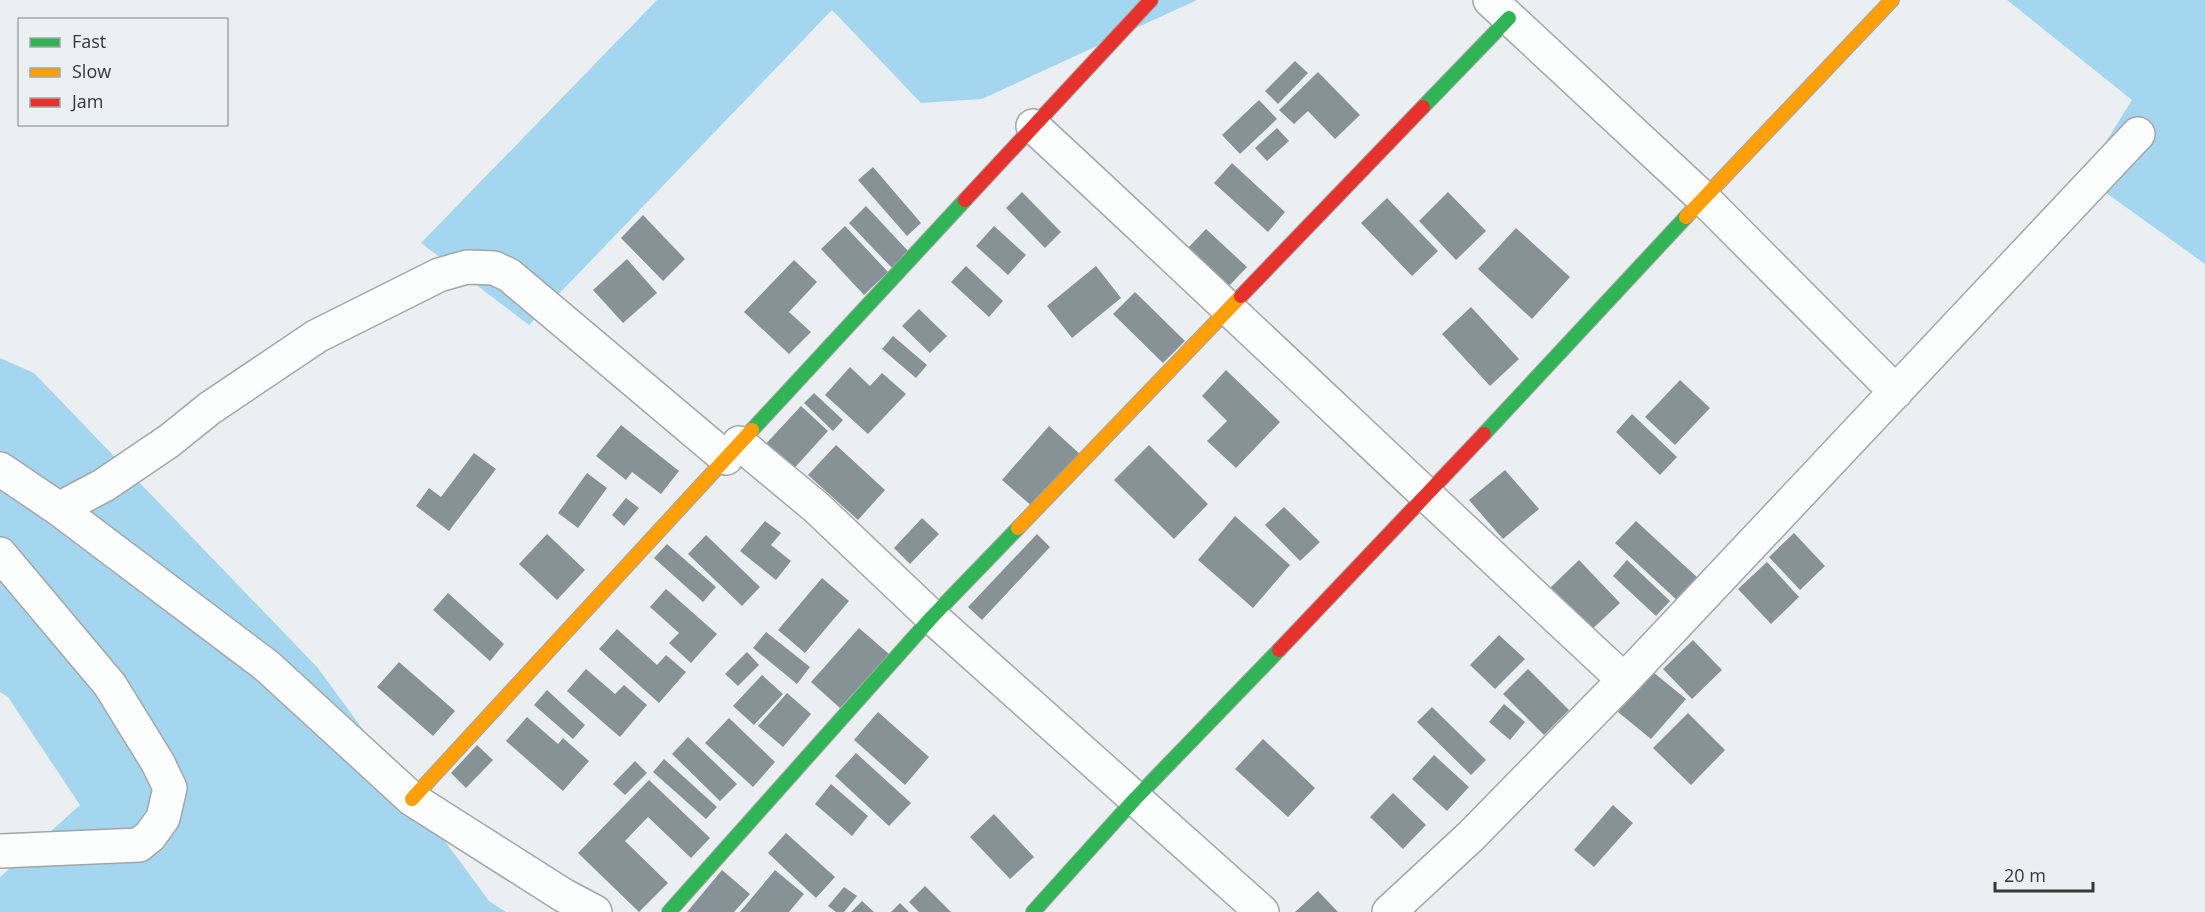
<svg xmlns="http://www.w3.org/2000/svg" width="2205" height="912" font-family="'Open Sans',sans-serif">
	<style>
		.forest { fill: #a4d6ef }
		.building { fill: #879296 }
		.lines { fill: none; stroke-linecap: round; stroke-linejoin: round }
		.street-casing { stroke: #a3a5a7; stroke-width: 36 }
		.fast-casing { stroke: #a3a5a7; stroke-width: 16 }
		.slow-casing { stroke: #a3a5a7; stroke-width: 16 }
		.jam-casing { stroke: #a3a5a7; stroke-width: 16 }
		.street { stroke: #fcfdfd; stroke-width: 33 }
		.fast { stroke: #30b455; stroke-width: 14 }
		.slow { stroke: #ff9f0a; stroke-width: 14 }
		.jam { stroke: #e5322d; stroke-width: 14 }
	</style>
	<rect width="100%" height="100%" fill="#eceff1"/>
	<path class="forest" d="M657,0H1197L982,99L921,103L832,10L529,325L421,243Z
		M2007,0H2205V264L2084,177L2132,100Z
		M0,358L34,373L317,667L489,901L506,912H0V877L80,805L8,697L0,692Z"/>
	<path class="building" d="M1295,61L1308,73L1278,104L1265,91Z
		M1318,72L1360,115L1335,139L1308,111L1294,124L1279,110Z
		M1259,100L1277,119L1240,154L1222,135Z
		M1277,128L1289,141L1267,161L1255,148Z
		M1232,163L1285,212L1268,232L1214,183Z
		M873,167L921,223L907,236L858,180Z
		M1022,192L1061,232L1045,248L1006,208Z
		M1448,192L1486,231L1456,260L1419,221Z
		M1387,198L1438,251L1412,276L1361,223Z
		M866,206L909,252L892,268L849,223Z
		M643,215L685,259L663,281L621,238Z
		M845,226L888,272L864,295L821,249Z
		M994,226L1026,255L1008,275L976,246Z
		M1516,228L1570,277L1532,319L1478,269Z
		M1206,229L1247,267L1229,286L1188,248Z
		M627,259L657,293L623,323L593,290Z
		M794,260L817,282L789,312L811,332L789,354L744,312Z
		M966,266L1003,301L989,317L951,282Z
		M1096,266L1121,298L1072,338L1047,306Z
		M1135,292L1185,341L1163,363L1113,314Z
		M1471,307L1519,359L1490,386L1442,334Z
		M919,309L947,336L930,353L902,326Z
		M893,336L927,365L916,378L882,349Z
		M850,367L870,386L882,373L906,394L868,434L825,395Z
		M1226,370L1280,422L1236,468L1207,441L1227,421L1202,396Z
		M1680,380L1710,408L1675,445L1645,417Z
		M814,393L843,420L833,431L804,403Z
		M801,406L828,431L789,474L762,448Z
		M1632,414L1677,457L1660,475L1616,432Z
		M621,425L679,471L661,494L632,472L626,480L596,456Z
		M1049,426L1081,455L1034,508L1002,480Z
		M836,445L885,490L858,520L808,475Z
		M1149,445L1208,504L1174,539L1114,480Z
		M474,453L496,469L449,531L416,506L429,488L441,497Z
		M1505,470L1539,509L1503,539L1469,500Z
		M587,473L607,488L578,528L558,513Z
		M626,498L639,508L624,526L612,515Z
		M1284,507L1320,542L1300,561L1265,525Z
		M1235,516L1290,565L1253,608L1198,560Z
		M922,518L939,534L910,564L894,548Z
		M765,521L781,533L771,545L791,561L776,580L740,551Z
		M1636,521L1699,579L1678,601L1615,543Z
		M1794,533L1825,566L1800,590L1769,557Z
		M547,534L585,570L557,600L519,564Z
		M1037,534L1050,547L982,620L968,607Z
		M706,535L760,587L742,606L688,554Z
		M667,544L716,587L703,602L654,558Z
		M1579,560L1620,603L1587,634L1547,591Z
		M1627,560L1670,601L1656,616L1613,576Z
		M1767,562L1799,597L1771,624L1738,589Z
		M822,578L849,601L805,653L778,630Z
		M666,589L717,634L691,663L669,643L679,633L650,607Z
		M448,593L504,644L490,661L433,610Z
		M859,628L889,654L840,708L811,682Z
		M617,629L657,665L666,655L686,672L659,703L599,649Z
		M766,632L810,667L797,684L753,648Z
		M1499,635L1525,659L1495,689L1470,665Z
		M1693,640L1722,670L1692,699L1663,669Z
		M747,652L759,665L738,686L725,674Z
		M399,662L455,711L433,736L377,687Z
		M586,669L615,694L624,685L647,705L620,737L567,691Z
		M1528,669L1569,710L1544,735L1503,694Z
		M1653,672L1686,699L1651,739L1618,712Z
		M762,675L783,694L754,725L733,706Z
		M547,690L585,725L573,739L534,705Z
		M787,693L811,714L783,747L758,726Z
		M1504,704L1525,722L1510,740L1489,722Z
		M1432,707L1486,760L1471,775L1417,722Z
		M878,712L929,757L905,785L854,740Z
		M1688,713L1725,750L1691,785L1653,748Z
		M527,717L558,744L563,738L589,761L563,791L506,741Z
		M729,718L775,762L753,787L705,743Z
		M688,737L737,784L720,801L672,754Z
		M1263,739L1315,788L1288,817L1235,769Z
		M477,745L493,760L466,788L451,773Z
		M856,753L911,803L889,826L835,776Z
		M1434,755L1469,787L1447,811L1412,779Z
		M664,759L717,807L706,819L653,772Z
		M635,761L647,773L625,795L613,784Z
		M649,780L710,838L691,858L648,817L625,841L668,883L639,912L578,853Z
		M831,784L868,816L852,836L815,804Z
		M1393,793L1426,825L1403,849L1370,817Z
		M1613,805L1633,823L1594,867L1574,850Z
		M994,814L1034,857L1010,879L970,837Z
		M786,833L835,877L816,898L768,853Z
		M722,870L750,894L734,912H687Z
		M775,870L804,894L789,912H740Z
		M925,886L951,912H919L909,902Z
		M844,887L857,896L844,912H836L828,906Z
		M1318,891L1338,912H1295Z
		M862,901L874,912H851Z
		M900,903L909,912H891Z"/>
	<g class="lines">
		<defs>
			<path id="street" d="M1490,0L1703,198L1896,392
				M1033,126C1231,309 1426,496 1624,680
				M739,443L816,507L932,617L1262,912
				M0,469L59,509L267,666L412,799L563,895L595,912
				M59,509L104,485L169,441L210,408L317,336L439,275L467,267L494,268L509,275L726,458
				M0,554L110,685L158,763L170,788L163,818L150,836L139,845L0,851
				M1389,912L1471,836L1624,680L2138,134"/>
			<path id="fast" d="M1423,107L1509,18
				M752,430L965,200
				M1484,434L1686,217
				M669,912L932,617L1018,528
				M1033,912L1134,800L1279,650"/>
			<path id="slow" d="M1686,217L1892,0
				M1018,528L1241,296
				M412,799L752,430"/>
			<path id="jam" d="M965,200L1151,0
				M1241,296L1423,107
				M1279,650L1484,434"/>
		</defs>
		<use href="#street" class="street-casing"/>
		<use href="#fast" class="fast-casing"/>
		<use href="#slow" class="slow-casing"/>
		<use href="#jam" class="jam-casing"/>
		<use href="#street" class="street"/>
		<use href="#fast" class="fast"/>
		<use href="#slow" class="slow"/>
		<use href="#jam" class="jam"/>
	</g>
	<rect x="18" y="18" width="210" height="108" fill="#ebf0f2" stroke="#a2a6a7" stroke-width="1.5"/>
	<rect x="30" y="38" width="30" height="9" fill="#30b455" stroke="#a2a6a7" stroke-width="1.5"/>
	<text x="72" y="48" font-size="18" fill="#353737">Fast</text>
	<rect x="30" y="68" width="30" height="9" fill="#ff9f0a" stroke="#a2a6a7" stroke-width="1.5"/>
	<text x="72" y="78" font-size="18" fill="#353737">Slow</text>
	<rect x="30" y="98" width="30" height="9" fill="#e5322d" stroke="#a2a6a7" stroke-width="1.5"/>
	<text x="72" y="108" font-size="18" fill="#353737">Jam</text>
	<path d="M1995 882v9h98v-9" fill="none" stroke="#353737" stroke-width="3"/>
	<text x="2004" y="882" font-size="18" fill="#353737" stroke="#ebf0f2" stroke-width="4.5" paint-order="stroke">20 m</text>
</svg>
